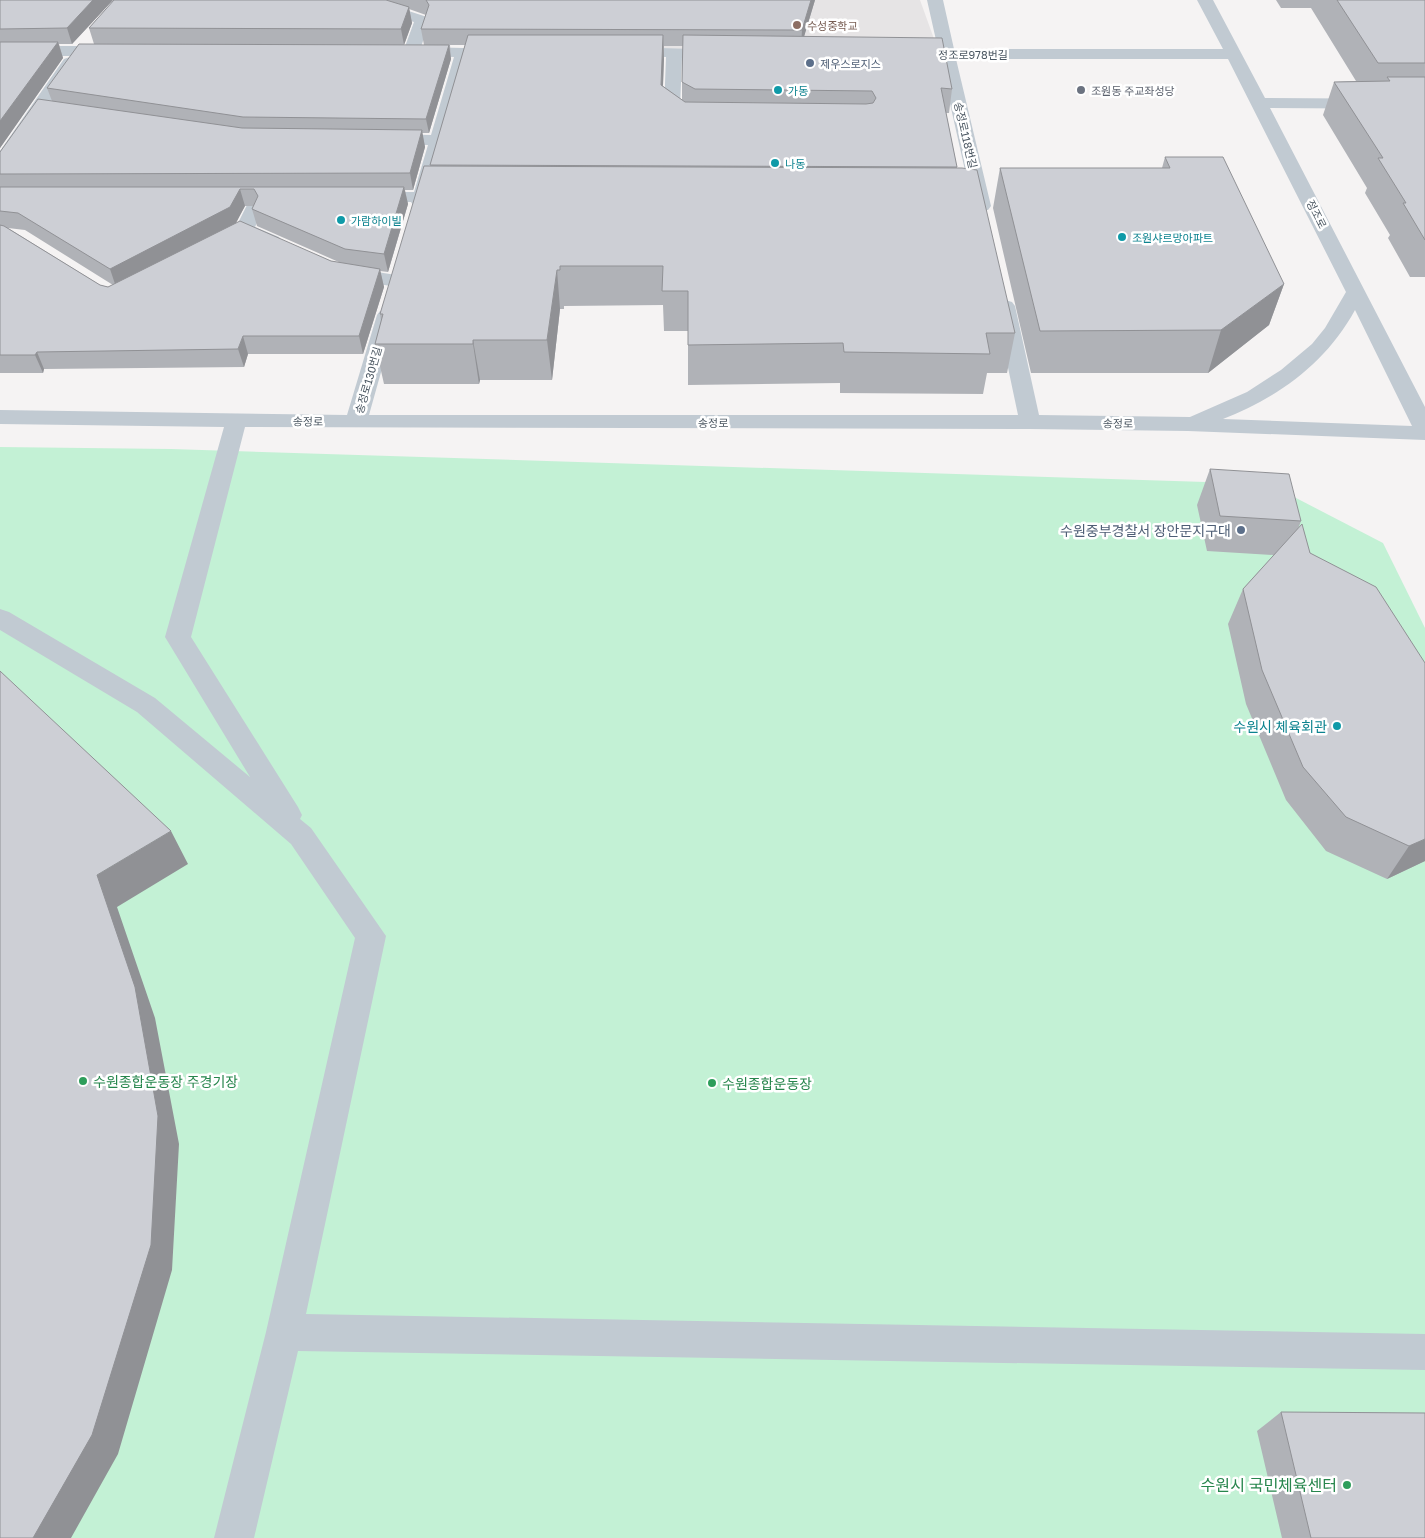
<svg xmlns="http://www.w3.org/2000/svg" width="1425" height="1538" font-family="'Golos Text','Noto Sans KR',sans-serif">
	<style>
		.education { fill: #e6e4e5 }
		.green { fill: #c3f1d5 }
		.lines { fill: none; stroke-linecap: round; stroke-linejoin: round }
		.minor { fill: #c1cad2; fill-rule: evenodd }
		.wall { fill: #b0b2b7; fill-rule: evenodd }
		.shaded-wall { fill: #909195 }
		.building { fill: #cdcfd5; stroke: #909195 }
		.education-dot { fill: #8d6e63; stroke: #fff; stroke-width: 2 }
		.service-dot { fill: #5c6f8a; stroke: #fff; stroke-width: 2 }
		.culture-dot { fill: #0f9aa8; stroke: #fff; stroke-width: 2 }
		.worship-dot { fill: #6b7280; stroke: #fff; stroke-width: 2 }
		.leisure-dot { fill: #2e9e5b; stroke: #fff; stroke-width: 2 }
		.labels { text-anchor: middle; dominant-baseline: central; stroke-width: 5; stroke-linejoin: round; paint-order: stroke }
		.far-education-label { font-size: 11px; fill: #785e54; stroke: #fff; text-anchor: start }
		.far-street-label { font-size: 11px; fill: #4a5661; stroke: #fff }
		.far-service-label { font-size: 11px; fill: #4e5e75; stroke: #fff; text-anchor: start }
		.far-culture-label { font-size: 11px; fill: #0d838f; stroke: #fff; text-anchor: start }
		.far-worship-label { font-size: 11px; fill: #5b616d; stroke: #fff; text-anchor: start }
		.service-label { font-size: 14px; fill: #4e5e75; stroke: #fff; text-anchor: end }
		.culture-label { font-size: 14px; fill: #0d838f; stroke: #fff; text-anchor: end }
		.leisure-label { font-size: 14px; fill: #27864d; stroke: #fff; text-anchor: start }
		.near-leisure-label { font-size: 16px; fill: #27864d; stroke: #fff; text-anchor: end }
	</style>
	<rect width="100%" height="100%" fill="#f5f3f3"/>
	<path class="education" d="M631,0H920L938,50L663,49Z"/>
	<path class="green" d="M0,447L171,449L1269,484L1383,543L1425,628V1538H0Z"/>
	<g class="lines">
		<path class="minor" d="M315,0H375L427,17L430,20L421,47L507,49L509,52L507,55L470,57L432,192L458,193L461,197L458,201L429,202L426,206H414L411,202H368L362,201L359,197L362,193L368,192H414L428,145L386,144L380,143L377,139L380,135L386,134L431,135L454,57L405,55L403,52L414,22L367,7L323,5Z
			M927,0H943L954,49H1223L1197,0H1213L1265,98L1425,99V109L1270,108L1425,407V440L1188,431L1030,429L245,427L191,637L298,807L302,815L300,819L311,828L386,936L306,1314L1425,1334V1370L298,1351L254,1538H214L266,1332L355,938L291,844L137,712L0,630V609L9,612L155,698L250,777L165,637L224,427L0,424V410L347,415L377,315L380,311L387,309L394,311L397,315L369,415H1018L995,306L998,302L1005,300L1012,302L1015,306L1039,415L1190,417L1247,392L1281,370L1312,344L1325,328L1346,292L1228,59H956L991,206L988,210H976L973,206L940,59H909L901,54L909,49H938ZM1355,310L1412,426L1223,419C1279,397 1326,363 1355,310Z
			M0,46H111L119,51L111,56H0Z
			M626,47L727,50L729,53L727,56L721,58L682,57L680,108L699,121L697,125H685L664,110L666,57L620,55L618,52L620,49Z
			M70,57L78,62L6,168L0,169V151L64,59Z
			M260,192L266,193L269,197L255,227L279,237L281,241L279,245H265L237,233L235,229L251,197L254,193Z
			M346,267L396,275L403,277L406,281L403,285L396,287L339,277L336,273L339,269Z"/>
	</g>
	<path class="wall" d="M0,0H113L72,44H59L63,58L0,148Z
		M114,0H815L804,36L952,89L949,113H946L957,168L1015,333L1007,373H987L983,394L840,393V383L688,385V331H664L663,305L564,306V309H560L552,380H480L479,384H384L375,344L381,321L380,314L431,166L430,165L465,45H450L451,59L429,133H422L425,147L413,190H405L408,204L388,272L380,271L384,287L363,354H248L244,367L44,369L43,373H0V152L52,101L47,88L94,44L89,28ZM409,9L426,15L421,29L424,45H404L412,23ZM664,46H683L682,82V100L663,86ZM245,206H253L252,209L257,226L341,263L331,261L235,223ZM8,228L25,230L113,285L108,287L100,285Z
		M1276,0H1425V277H1410L1388,238L1390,235L1365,193L1367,188L1323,115L1334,82L1356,81L1311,8H1281Z
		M1165,157L1284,284L1269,325L1208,373H1031L993,208L1000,168H1162Z
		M1210,469L1301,521L1298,529L1310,553L1425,861L1387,879L1326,851L1286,800L1246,704L1228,624L1243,589L1274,555L1207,551L1197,505Z
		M1281,1412L1425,1538H1282L1257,1431Z"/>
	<path class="shaded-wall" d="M93,0H113L72,44L67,28Z
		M811,0H815L801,47L802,30Z
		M409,7L412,23L404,45L401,29Z
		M663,35L664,59L662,110L661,85Z
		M58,42L63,58L0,148V121Z
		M449,45L451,59L429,133L426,119Z
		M422,130L425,147L413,190L410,173Z
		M404,187L408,204L388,272L384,254Z
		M240,189L245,206L235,225L116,287L110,269Z
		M380,269L384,287L363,354L359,336Z
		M557,270L560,309L552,380L547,340Z
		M1284,284L1269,325L1208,373L1221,330Z
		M243,336L248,354L244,367L238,349Z
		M473,340L480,380L479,384L473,344Z
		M37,352L44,369L43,373L35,355Z
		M171,831L188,864L117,907L155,1018L179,1144L172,1270L118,1454L71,1538H33L97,875Z
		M1425,839V861L1387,879L1409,846Z"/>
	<path class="building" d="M0,0H93L67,28L0,29Z
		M114,0H386L409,7L401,29L89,28Z
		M426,0H811L802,30L421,29L429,5Z
		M1337,0H1425V63H1378Z
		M468,35H663L661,85L685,102L866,104L873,103L876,98L872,91L695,89L682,82L683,35L942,38L952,89L941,88L957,167L430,165Z
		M0,42H58L0,121Z
		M79,44L449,45L426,119L243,117L47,88Z
		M1387,77H1425V240L1403,203H1406L1378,158H1383L1334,82L1390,81Z
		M38,99L242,128L422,130L410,173L0,174V152Z
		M1165,157H1223L1284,284L1221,330L1040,331L1000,168H1170Z
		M424,166L962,168L977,170L1015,333H986L990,354L844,352L843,343L688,345V291H662L663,266H560V270H557L547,340H473V344H375L383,314H380Z
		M0,187H404L384,254L345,249L252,209L258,196L254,189H240L230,207L110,269L18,213L0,211Z
		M240,221L331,261L380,269L359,336H243L238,349L37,352L35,355H0V225L4,226L100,285L108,287Z
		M1210,469L1289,474L1301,521L1220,516Z
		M1302,524L1310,553L1376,587L1425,663V839L1409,846L1346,817L1303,767L1262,670L1243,589Z
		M0,671L171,831L97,875L135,987L158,1116L151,1245L92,1435L33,1538H0Z
		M1281,1412L1425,1413V1538H1311Z"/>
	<circle class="education-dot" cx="797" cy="25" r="5"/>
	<g class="service-dot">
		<circle cx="810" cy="63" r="5"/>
		<circle cx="1241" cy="530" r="5"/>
	</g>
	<g class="culture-dot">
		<circle cx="778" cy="90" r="5"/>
		<circle cx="775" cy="163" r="5"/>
		<circle cx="341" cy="220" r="5"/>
		<circle cx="1122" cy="237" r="5"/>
		<circle cx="1337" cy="726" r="5"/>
	</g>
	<circle class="worship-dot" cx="1081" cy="90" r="5"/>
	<g class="leisure-dot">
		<circle cx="83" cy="1081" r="5"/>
		<circle cx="712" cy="1083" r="5"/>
		<circle cx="1347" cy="1485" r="5"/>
	</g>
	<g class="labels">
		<g class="far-education-label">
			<text x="807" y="25">수성중학교</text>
		</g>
		<g class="far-street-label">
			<text x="973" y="54">정조로978번길</text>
			<text transform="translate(966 135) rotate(77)">송정로118번길</text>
			<text transform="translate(1317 214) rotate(63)">정조로</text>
			<text transform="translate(368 380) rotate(-74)">송정로130번길</text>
			<text transform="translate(308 421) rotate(1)">송정로</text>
			<text x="713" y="422">송정로</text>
			<text transform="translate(1118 423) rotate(1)">송정로</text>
		</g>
		<g class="far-service-label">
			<text x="820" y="63">제우스로지스</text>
		</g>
		<g class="far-culture-label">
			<text x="788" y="90">가동</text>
			<text x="785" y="163">나동</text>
			<text x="351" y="220">가람하이빌</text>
			<text x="1132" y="237">조원샤르망아파트</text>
		</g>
		<g class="far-worship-label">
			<text x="1091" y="90">조원동 주교좌성당</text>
		</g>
		<g class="service-label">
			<text x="1231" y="530">수원중부경찰서 장안문지구대</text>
		</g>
		<g class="culture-label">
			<text x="1327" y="726">수원시 체육회관</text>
		</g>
		<g class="leisure-label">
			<text x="93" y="1081">수원종합운동장 주경기장</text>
			<text x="722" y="1083">수원종합운동장</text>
		</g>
		<g class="near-leisure-label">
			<text x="1337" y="1485">수원시 국민체육센터</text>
		</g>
	</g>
</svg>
